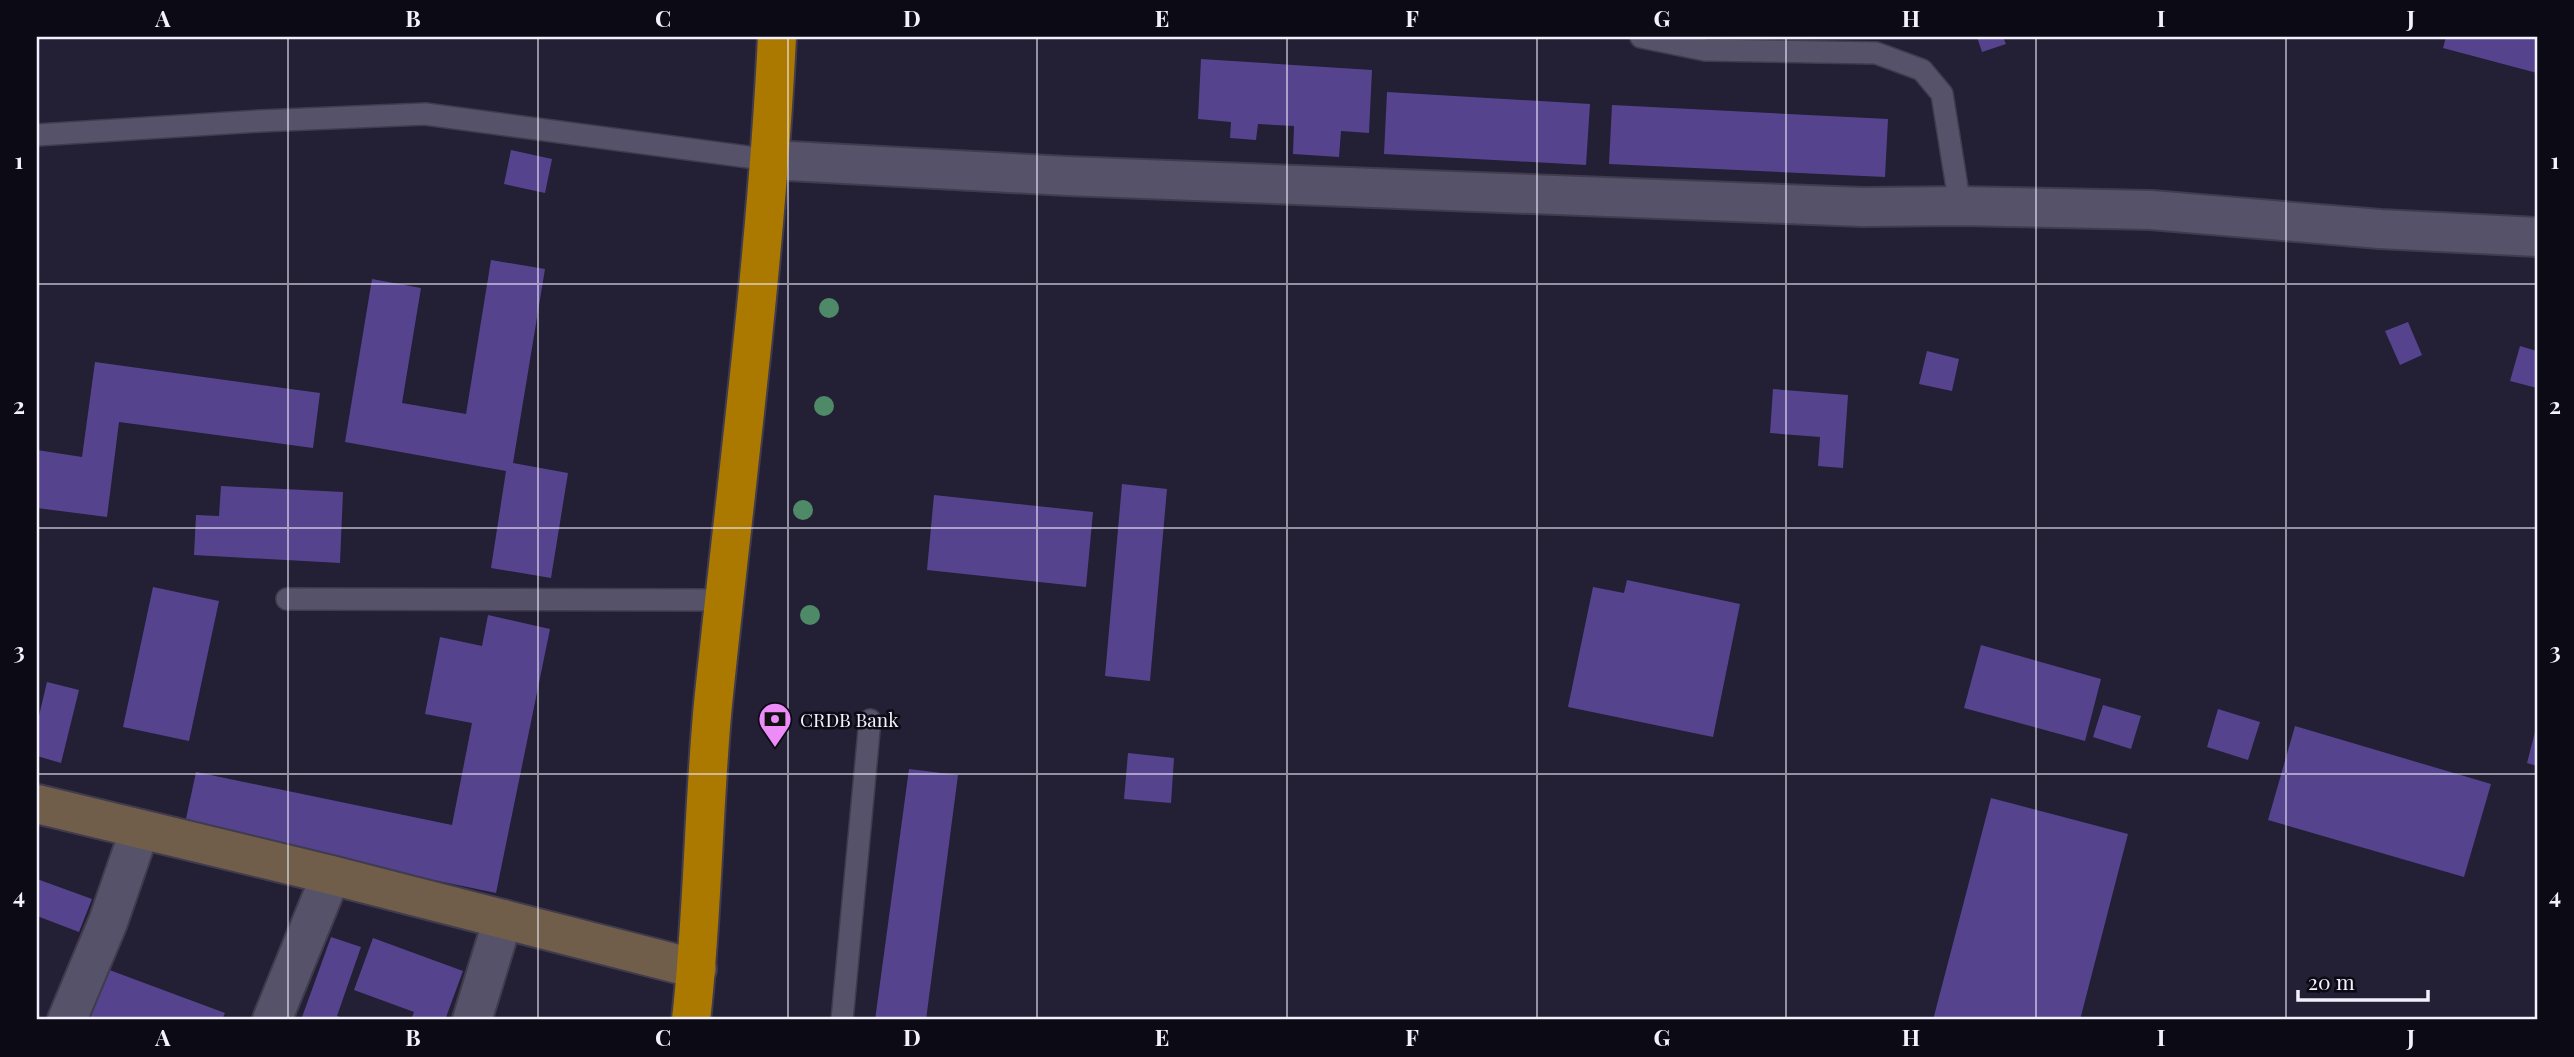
<svg xmlns="http://www.w3.org/2000/svg" width="2574" height="1057" font-family="'Playfair Display',serif">
	<style>
		.building { fill: #56438e }
		.lines { fill: none; stroke-linecap: round; stroke-linejoin: round }
		.lane-casing { stroke: #403b4d; stroke-width: 24 }
		.street-casing { stroke: #403b4d; stroke-width: 42 }
		.secondary-casing { stroke: #403b4d; stroke-width: 42 }
		.highway-casing { stroke: #403b4d; stroke-width: 42 }
		.lane { stroke: #56526a; stroke-width: 21 }
		.street { stroke: #56526a; stroke-width: 38 }
		.secondary { stroke: #705e4a; stroke-width: 38 }
		.highway { stroke: #ab7900; stroke-width: 38 }
		.tree { fill: #4e8a68 }
		.grid { fill: none; stroke: #f3f1fd; stroke-width: 2; stroke-opacity: 0.55 }
		.labels { text-anchor: middle; dominant-baseline: central; stroke-width: 5; stroke-linejoin: round; paint-order: stroke }
		.poi-label { font-size: 19px; fill: #f3f1fd; stroke: #0c0a14; text-anchor: start }
		.neatline { fill: none; stroke: #f3f1fd; stroke-width: 2.5 }
		.grid-label { font-size: 23px; text-anchor: middle; font-weight: bold; fill: #f3f1fd }
	</style>
	<rect width="100%" height="100%" fill="#231f34"/>
	<path class="building" d="M1977,37H2003L2006,44L1982,52Z
		M2446,37H2537V73L2443,48Z
		M1201,59L1372,70L1369,133L1341,131L1339,157L1293,154L1294,126L1258,124L1256,140L1230,138L1231,122L1198,119Z
		M1387,92L1590,104L1586,165L1384,154Z
		M1612,105L1888,119L1885,177L1609,164Z
		M511,150L552,159L545,193L504,184Z
		M491,260L545,269L513,463L568,473L551,578L491,568L506,471L345,442L372,279L421,288L402,403L466,414Z
		M2408,322L2422,355L2400,365L2385,331Z
		M2520,346L2537,351V388L2510,381Z
		M1927,351L1959,359L1952,391L1919,384Z
		M95,362L320,393L313,448L119,422L107,517L37,508V450L82,457Z
		M1773,389L1848,395L1843,468L1818,466L1820,437L1770,433Z
		M1122,484L1167,489L1150,681L1105,676Z
		M221,486L343,492L340,563L194,555L196,515L219,516Z
		M934,495L1093,512L1086,587L927,570Z
		M1627,580L1740,604L1713,737L1568,707L1593,587L1624,593Z
		M153,587L219,601L189,741L123,727Z
		M488,615L550,629L496,893L184,828L196,772L452,825L472,723L425,714L440,637L482,646Z
		M1981,645L2101,679L2085,741L1964,708Z
		M47,682L79,690L61,763L37,756V724Z
		M2103,705L2141,716L2131,749L2093,737Z
		M2218,709L2260,722L2248,760L2207,747Z
		M2295,726L2491,784L2464,877L2268,820Z
		M2536,728H2537V766L2527,763Z
		M1128,753L1174,758L1171,803L1124,799Z
		M909,769L958,775L926,1020H875Z
		M1991,798L2128,834L2080,1020H1933Z
		M37,879L92,899L79,932L37,916Z
		M331,937L361,947L337,1016L349,1020H301Z
		M373,938L463,971L445,1020H411L414,1012L354,990Z
		M104,968L225,1013L222,1020H85Z"/>
	<g class="lines">
		<defs>
			<path id="lane" d="M1641,37L1705,50L1876,53L1922,70L1942,94L1960,206
				M37,135L260,121L425,114L771,160
				M287,599L724,600
				M842,1020L870,720"/>
			<path id="street" d="M771,160L1067,176L1863,207L1960,206L2151,210L2380,229L2537,237
				M67,1020L108,922L140,829
				M272,1020L331,875
				M472,1020L503,919"/>
			<path id="secondary" d="M37,804L331,875L697,969"/>
			<path id="highway" d="M691,1020C703,915 703,809 713,704C736,482 766,260 777,37"/>
		</defs>
		<use href="#lane" class="lane-casing"/>
		<use href="#street" class="street-casing"/>
		<use href="#secondary" class="secondary-casing"/>
		<use href="#highway" class="highway-casing"/>
		<use href="#lane" class="lane"/>
		<use href="#street" class="street"/>
		<use href="#secondary" class="secondary"/>
		<use href="#highway" class="highway"/>
	</g>
	<g class="tree">
		<circle cx="829" cy="308" r="10"/>
		<circle cx="824" cy="406" r="10"/>
		<circle cx="803" cy="510" r="10"/>
		<circle cx="810" cy="615" r="10"/>
	</g>
	<path class="grid" d="M288,37V1020M538,37V1020M788,37V1020M1037,37V1020M1287,37V1020M1537,37V1020M1786,37V1020M2036,37V1020M2286,37V1020M37,284H2537M37,528H2537M37,774H2537"/>
	<defs>
		<symbol id="bank-pin" viewBox="-11 -11 22 30"><path d="M0 17L-7.5 6A9.5 9.5 0 1 1 7.5 6Z" fill="#ed8cf9" stroke="#0c0a14"/><path d="M-6-4H6V4H-6ZM0-2.3a2.3 2.3 0 1 0 0 4.6a2.3 2.3 0 1 0 0-4.6Z" fill="#111"/></symbol>
	</defs>
	<g fill-rule="evenodd">
		<use href="#bank-pin" x="756" y="700" width="38" height="52"/>
	</g>
	<g class="labels">
		<g class="poi-label">
			<text x="800" y="719">CRDB Bank</text>
		</g>
	</g>
	<rect width="2574" height="1057" fill="none" stroke="#0c0a14" stroke-width="77"/>
	<path d="M2298 990v10h130v-10" fill="none" stroke="#f3f1fd" stroke-width="3.5"/>
	<text x="2308" y="990" font-size="21" fill="#f3f1fd" stroke="#0c0a14" stroke-width="5" paint-order="stroke">20 m</text>
	<rect x="38" y="38" width="2498" height="980" class="neatline"/>
	<g class="grid-label">
		<text x="163" y="27">A</text>
		<text x="413" y="27">B</text>
		<text x="663" y="27">C</text>
		<text x="912" y="27">D</text>
		<text x="1162" y="27">E</text>
		<text x="1412" y="27">F</text>
		<text x="1662" y="27">G</text>
		<text x="1911" y="27">H</text>
		<text x="2161" y="27">I</text>
		<text x="2411" y="27">J</text>
		<text x="19" y="169">1</text>
		<text x="2555" y="169">1</text>
		<text x="19" y="414">2</text>
		<text x="2555" y="414">2</text>
		<text x="19" y="659">3</text>
		<text x="2555" y="659">3</text>
		<text x="19" y="904">4</text>
		<text x="2555" y="904">4</text>
		<text x="163" y="1046">A</text>
		<text x="413" y="1046">B</text>
		<text x="663" y="1046">C</text>
		<text x="912" y="1046">D</text>
		<text x="1162" y="1046">E</text>
		<text x="1412" y="1046">F</text>
		<text x="1662" y="1046">G</text>
		<text x="1911" y="1046">H</text>
		<text x="2161" y="1046">I</text>
		<text x="2411" y="1046">J</text>
	</g>
</svg>
